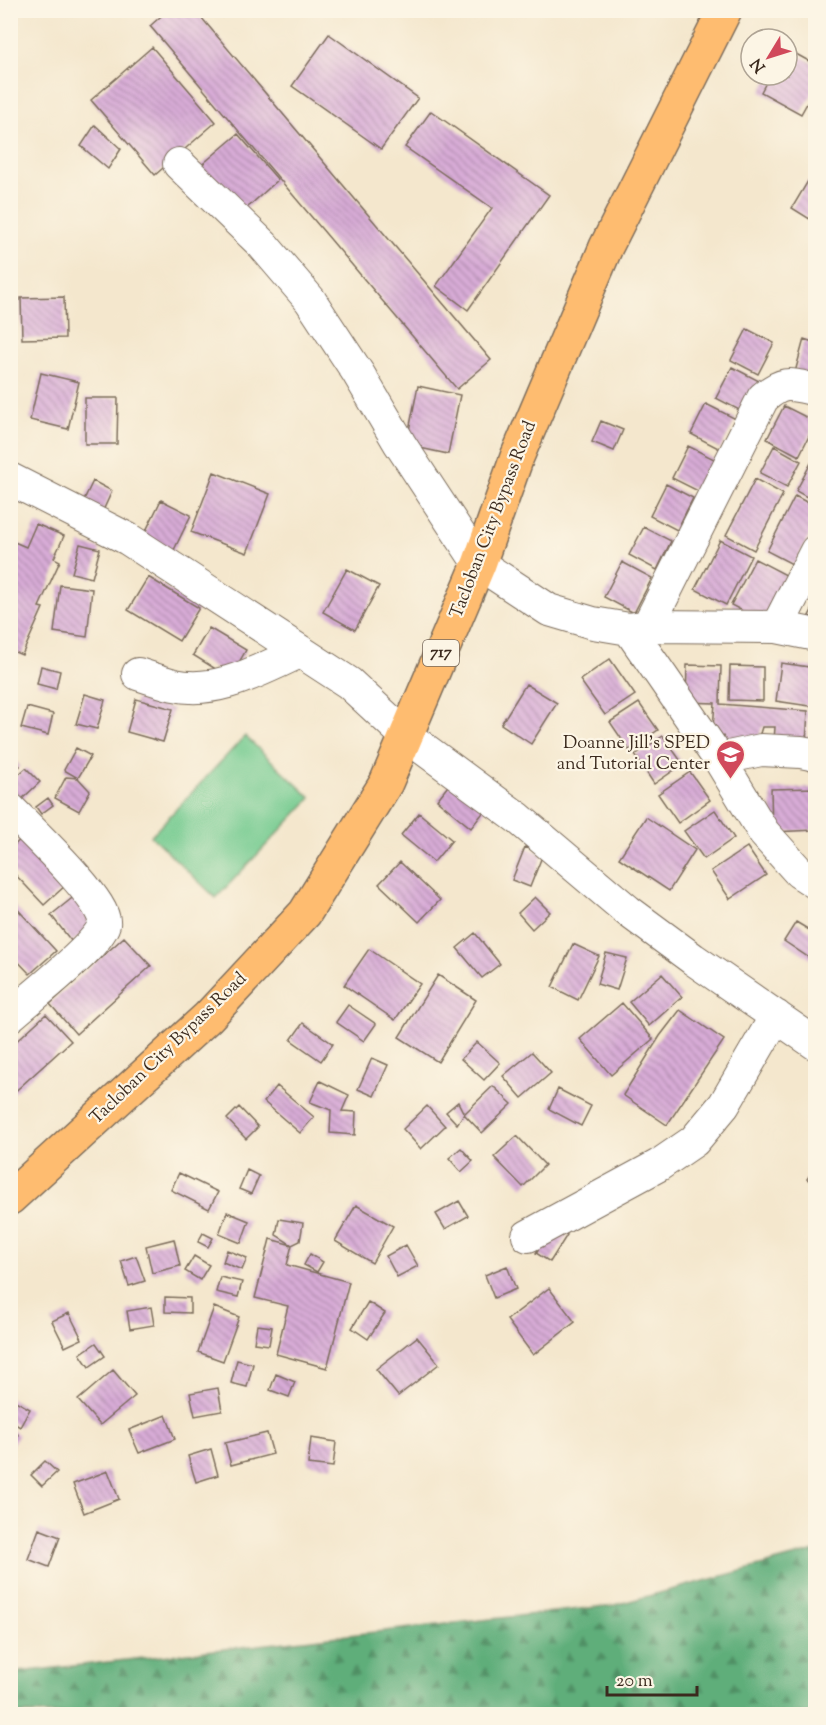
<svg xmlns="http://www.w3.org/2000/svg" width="826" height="1725" font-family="'Sorts Mill Goudy',serif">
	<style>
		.forest { fill: url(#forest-firs); stroke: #4c6c4c; stroke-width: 1.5 }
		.garden { fill: #73ca8f; stroke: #577a56; stroke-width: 1.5 }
		.building { fill: url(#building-back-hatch) }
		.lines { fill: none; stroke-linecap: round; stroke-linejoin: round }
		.minor-casing { stroke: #7c6c5b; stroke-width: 34 }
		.highway-casing { stroke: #7c6c5b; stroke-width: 36 }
		.minor { stroke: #fff; stroke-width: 32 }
		.highway { stroke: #febc70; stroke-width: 33 }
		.labels { text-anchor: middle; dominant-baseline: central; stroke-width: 4.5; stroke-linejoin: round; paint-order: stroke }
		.shield { fill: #fcf5e5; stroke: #75675a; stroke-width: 1.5 }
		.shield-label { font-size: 16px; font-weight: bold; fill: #3b2a1e }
		.street-label { font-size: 18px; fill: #3b2a1e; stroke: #fcf5e5 }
		.poi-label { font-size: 18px; fill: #3b2a1e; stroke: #fcf5e5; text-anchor: end }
	</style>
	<defs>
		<pattern id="forest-firs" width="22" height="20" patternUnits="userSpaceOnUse" patternTransform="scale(1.5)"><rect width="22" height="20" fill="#5eae7a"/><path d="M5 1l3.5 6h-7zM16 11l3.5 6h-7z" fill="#4f8e63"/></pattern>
		<pattern id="building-back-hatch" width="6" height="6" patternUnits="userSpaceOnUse" patternTransform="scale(1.5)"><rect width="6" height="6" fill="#d8acd7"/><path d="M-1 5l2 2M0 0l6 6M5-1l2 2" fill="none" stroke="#b08cae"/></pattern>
	</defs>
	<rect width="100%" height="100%" fill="#fcf5e5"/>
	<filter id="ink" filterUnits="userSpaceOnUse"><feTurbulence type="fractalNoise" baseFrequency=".0167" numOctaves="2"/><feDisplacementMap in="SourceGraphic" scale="12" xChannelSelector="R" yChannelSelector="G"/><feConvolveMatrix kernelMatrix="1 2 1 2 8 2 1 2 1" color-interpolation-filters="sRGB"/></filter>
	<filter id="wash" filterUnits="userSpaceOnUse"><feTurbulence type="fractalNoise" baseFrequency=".008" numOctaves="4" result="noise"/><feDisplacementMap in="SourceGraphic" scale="24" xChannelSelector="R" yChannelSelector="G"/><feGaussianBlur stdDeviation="1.35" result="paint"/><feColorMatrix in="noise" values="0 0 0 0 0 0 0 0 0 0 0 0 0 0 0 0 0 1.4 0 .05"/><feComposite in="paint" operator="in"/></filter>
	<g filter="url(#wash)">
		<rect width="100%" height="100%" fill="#f4e7cd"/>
		<path class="forest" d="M815,1551V1714H11V1673L615,1605Z"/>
		<path class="garden" d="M245,736L311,798L216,898L151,836Z"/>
		<g id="blocks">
			<path class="building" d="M168,10H195L491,360L457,389L150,26Z
				M329,34L418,98L381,149L292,86Z
				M152,47L216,122L155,175L91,100Z
				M787,49L816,65V87L801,114L761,92L770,75H787Z
				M431,111L549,195L468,310L436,286L492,208L405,147Z
				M95,125L121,149L108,169L81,146Z
				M238,134L278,180L239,215L198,168Z
				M808,181L816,186V223L792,208Z
				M64,297L65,338L22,339L21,298Z
				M747,329L774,343L758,374L731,360Z
				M804,339L816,343V382L794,376Z
				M732,367L761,382L745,413L716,398Z
				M41,373L79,382L68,429L30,420Z
				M418,386L460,395L448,454L406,445Z
				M85,398H118L117,444H85Z
				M706,404L736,419L720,449L691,434Z
				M784,406L816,422L799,456L767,439Z
				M601,421L623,430L614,451L592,442Z
				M688,446L716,460L700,492L672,478Z
				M774,446L801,461L787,487L760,473Z
				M811,463L816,465V502L796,491Z
				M214,472L270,494L247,553L191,532Z
				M755,479L783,494L754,550L726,535Z
				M93,481L112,491L101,515L81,506Z
				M666,484L693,498L677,530L650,516Z
				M795,496L816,507V523L794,565L767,551Z
				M161,500L191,515L172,554L142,539Z
				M36,524L64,536L54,558L60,561L39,607L43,608L22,655L10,650V544L12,541L26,547Z
				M644,527L671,541L657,570L629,555Z
				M720,540L751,556L726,605L695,589Z
				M80,544L100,549L92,578L72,573Z
				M755,559L786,575L762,621L731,605Z
				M622,562L652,578L634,613L604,597Z
				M347,569L379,586L355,630L323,612Z
				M148,577L199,608L179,641L128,610Z
				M60,585L92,589L87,637L54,632Z
				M816,603V619L809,616Z
				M209,628L246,650L230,678L193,655Z
				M610,659L635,695L605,715L580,680Z
				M781,663L816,668V707L776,701Z
				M687,665L721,666L720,704L808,711L806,743L774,741L775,727H762L757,743L712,740L715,703L686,702Z
				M41,666L60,671L56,689L37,684Z
				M730,666L763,667V701L729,700Z
				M526,684L557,703L531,744L501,724Z
				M85,694L105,700L97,729L76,724Z
				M136,699L173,709L163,742L127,732Z
				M639,703L658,730L629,750L610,722Z
				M27,707L53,714L48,735L21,728Z
				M663,736L683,764L654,784L635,755Z
				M76,748L91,756L78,778L64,770Z
				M10,756L20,766L10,775Z
				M26,768L40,782L22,799L10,787V782Z
				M690,772L710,800L678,823L658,794Z
				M66,777L78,778L90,791L79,811L55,798Z
				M451,782L486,809L471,828L437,800Z
				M816,788V830L772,832L771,789Z
				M48,798L53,805L41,814L36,807Z
				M715,810L734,838L704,859L684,831Z
				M419,813L452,840L434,862L401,835Z
				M646,817L695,850L669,891L619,858Z
				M22,838L66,885L44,905L10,869V849Z
				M525,847L543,854L530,887L512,880Z
				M747,847L766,875L730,899L711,871Z
				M400,862L440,900L419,922L379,884Z
				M76,895L98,922L72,942L51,915Z
				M535,897L550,912L532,929L518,913Z
				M10,901L56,951L30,974L10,953Z
				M796,922L816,934V952L811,959L784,941Z
				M475,933L500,964L482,978L457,948Z
				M124,937L151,966L76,1034L50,1004Z
				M573,944L599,956L578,1000L552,987Z
				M369,949L420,984L395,1020L344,985Z
				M606,953L627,958L617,990L597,984Z
				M662,974L682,997L649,1026L629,1002Z
				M438,975L476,1000L438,1062L399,1037Z
				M622,1003L653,1039L611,1075L580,1039Z
				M348,1005L376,1024L364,1041L336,1022Z
				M680,1010L724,1040L667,1125L623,1095L660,1036Z
				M46,1014L71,1041L10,1096V1047Z
				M303,1023L333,1044L321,1061L291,1040Z
				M477,1042L500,1063L484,1080L461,1059Z
				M532,1052L551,1073L522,1098L503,1076Z
				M372,1058L388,1065L374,1096L358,1089Z
				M320,1081L349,1095L342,1111L356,1112L355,1135L330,1133L331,1110L310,1102Z
				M277,1086L314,1117L300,1133L264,1102Z
				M493,1086L512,1104L482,1133L464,1114Z
				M558,1089L591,1106L581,1126L549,1109Z
				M458,1102L464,1114L457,1124L446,1112Z
				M427,1106L445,1126L421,1149L403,1129Z
				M239,1107L258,1127L246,1139L227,1119Z
				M517,1136L545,1165L523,1187L494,1157Z
				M461,1148L473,1161L461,1172L449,1158Z
				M816,1166V1185L807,1179Z
				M247,1170L259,1176L251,1194L239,1189Z
				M179,1173L218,1192L209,1209L171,1190Z
				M459,1201L468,1216L445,1229L436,1214Z
				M356,1205L393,1226L372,1263L335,1241Z
				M227,1212L249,1221L241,1243L219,1234Z
				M279,1219L303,1223L300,1241L292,1245L276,1235Z
				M552,1226L567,1235L550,1262L536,1253Z
				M203,1233L213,1238L208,1247L198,1242Z
				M174,1239L180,1266L152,1273L146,1246Z
				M270,1239L292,1245L287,1265L349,1282L327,1368L276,1354L288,1306L255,1298Z
				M406,1245L418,1266L397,1277L386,1256Z
				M227,1250L247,1258L242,1270L223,1262Z
				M310,1254L323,1262L317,1272L304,1265Z
				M136,1256L145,1281L129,1286L121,1261Z
				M194,1256L209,1265L200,1280L185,1271Z
				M507,1266L516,1289L494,1298L485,1275Z
				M220,1277L242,1282L238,1297L216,1292Z
				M549,1288L575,1322L533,1355L507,1320Z
				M165,1297L190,1298V1313L165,1312Z
				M368,1302L385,1313L368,1339L352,1328Z
				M151,1307L154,1325L130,1329L127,1311Z
				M214,1307L239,1317L223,1361L198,1352Z
				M69,1313L82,1339L65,1347L52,1321Z
				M257,1325L272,1327L269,1345L254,1343Z
				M417,1337L439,1364L398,1396L376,1369Z
				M96,1343L105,1356L89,1367L80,1354Z
				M237,1360L253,1364L247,1387L231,1383Z
				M113,1370L135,1396L100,1425L78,1400Z
				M276,1374L295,1382L289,1397L270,1390Z
				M218,1388L222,1411L195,1416L190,1393Z
				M10,1398L30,1409L20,1427L10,1421Z
				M166,1415L175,1439L139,1453L129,1430Z
				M10,1429L19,1435L10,1446Z
				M267,1433L273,1454L231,1465L225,1443Z
				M311,1438L336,1442L333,1467L308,1464Z
				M211,1449L218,1475L196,1482L188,1456Z
				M45,1461L57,1472L42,1486L31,1475Z
				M108,1471L119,1499L84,1513L73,1484Z
				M39,1529L60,1537L49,1567L28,1559Z"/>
		</g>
	</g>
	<g filter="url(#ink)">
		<use href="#blocks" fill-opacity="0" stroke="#7c6c5b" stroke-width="1.5"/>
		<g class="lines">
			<defs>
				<path id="minor" d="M179,164L263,245L310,300L358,373L400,444L479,564L549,610L593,623L629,629L648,626L777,627L816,635
					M10,479L128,539L349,683L405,735L518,818L628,911L693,959L816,1044
					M648,626L763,398C784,380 790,384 816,390
					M777,627L816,551
					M629,629L719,759L764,833L799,872L816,883
					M138,674C150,678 162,682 174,685C218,695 261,669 300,652
					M719,759L761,750L801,752L816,755
					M10,809C27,827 109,903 104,924C98,946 31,997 10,1016
					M528,1236L659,1165L694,1141L724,1105L776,1016"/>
				<path id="highway" d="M10,1198L208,1017L305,913L386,783L479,564L517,457L606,247L725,10"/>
			</defs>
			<use href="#minor" class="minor-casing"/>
			<use href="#highway" class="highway-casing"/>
			<use href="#minor" class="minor"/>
			<use href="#highway" class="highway"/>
		</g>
	</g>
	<defs>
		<symbol id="school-pin" viewBox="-11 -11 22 30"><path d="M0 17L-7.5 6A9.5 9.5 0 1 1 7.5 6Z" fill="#d1495b" stroke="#fcf5e5"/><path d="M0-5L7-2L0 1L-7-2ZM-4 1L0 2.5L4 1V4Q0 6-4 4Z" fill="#fff"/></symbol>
	</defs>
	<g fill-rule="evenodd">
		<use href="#school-pin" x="714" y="738" width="33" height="45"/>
	</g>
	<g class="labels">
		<rect class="shield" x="423" y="640" width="36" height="26" rx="4.5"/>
		<g class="shield-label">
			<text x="441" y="653">717</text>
		</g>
		<g class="street-label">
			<text transform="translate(494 520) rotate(-69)">Tacloban City Bypass Road</text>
			<text transform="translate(169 1049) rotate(-44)">Tacloban City Bypass Road</text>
		</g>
		<g class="poi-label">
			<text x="710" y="744">Doanne Jill's SPED<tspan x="710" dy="21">and Tutorial Center</tspan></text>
		</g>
	</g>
	<rect width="826" height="1725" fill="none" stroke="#fcf5e5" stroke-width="36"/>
	<g transform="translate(769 57) rotate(232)"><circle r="28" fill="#fcf5e5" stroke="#afa495" stroke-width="1.5"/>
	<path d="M0-4.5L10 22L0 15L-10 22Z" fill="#d1495b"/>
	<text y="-9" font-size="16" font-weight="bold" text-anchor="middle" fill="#3b2a1e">N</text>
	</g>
	<path d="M607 1686v9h90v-9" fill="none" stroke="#3b2a1e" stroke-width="3"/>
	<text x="616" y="1686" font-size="18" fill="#3b2a1e" stroke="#fcf5e5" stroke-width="4.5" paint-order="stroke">20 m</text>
</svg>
